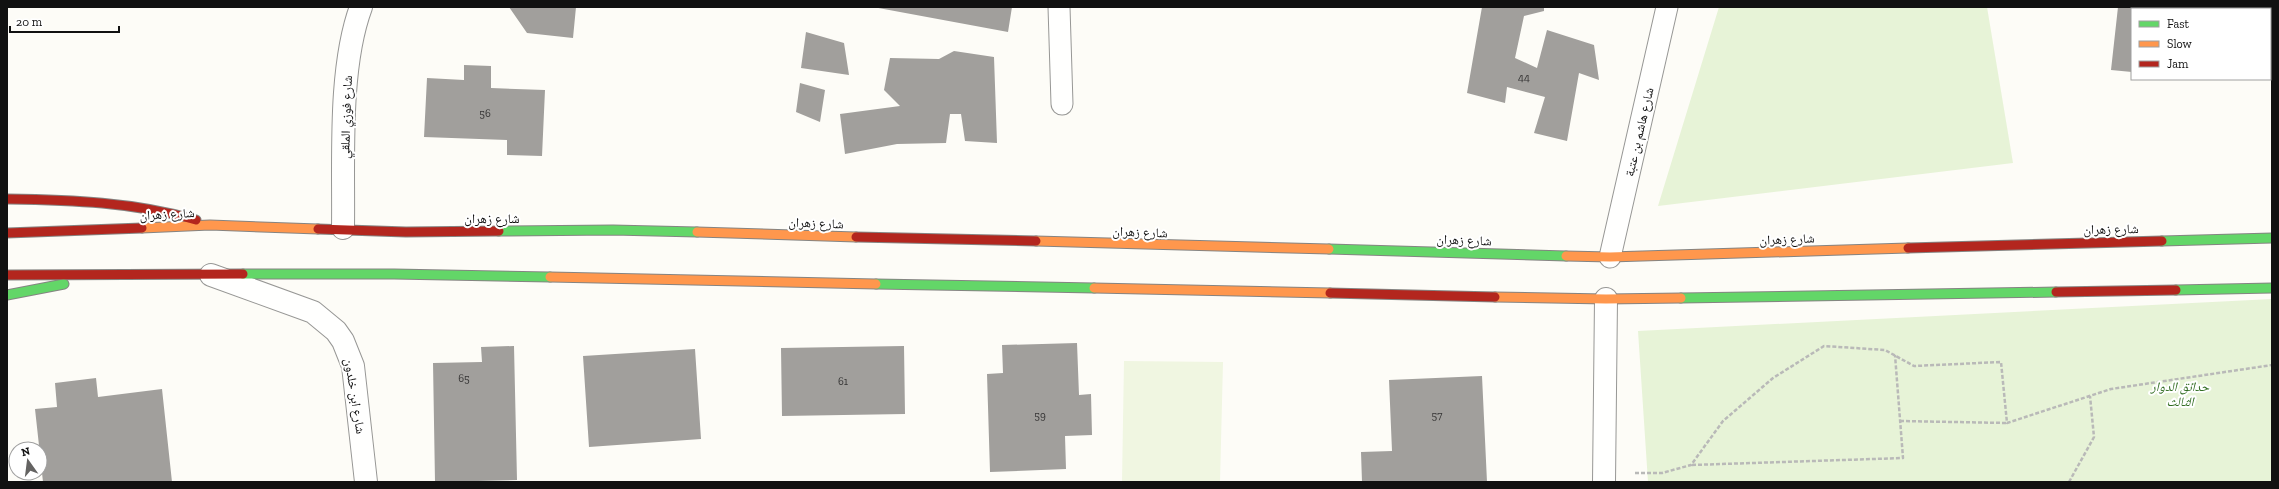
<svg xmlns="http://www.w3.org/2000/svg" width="2279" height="489" font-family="'Zilla Slab','Noto Naskh Arabic',serif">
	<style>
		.green { fill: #e7f3d7 }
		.pitch { fill: #f0f6e1 }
		.building { fill: #a19f9c }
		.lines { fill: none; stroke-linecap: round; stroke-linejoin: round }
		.lane-casing { stroke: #979795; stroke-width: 23 }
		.street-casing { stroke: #979795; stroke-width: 24 }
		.fast-casing { stroke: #858482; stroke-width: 11 }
		.slow-casing { stroke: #858482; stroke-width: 11 }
		.jam-casing { stroke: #858482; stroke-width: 11 }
		.path { stroke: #b9b9b8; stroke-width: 2.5; stroke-dasharray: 4 2; stroke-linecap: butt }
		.lane { stroke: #fffffe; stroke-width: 21 }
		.street { stroke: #fffffe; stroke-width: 22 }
		.fast { stroke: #63d668; stroke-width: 9 }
		.slow { stroke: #ff974d; stroke-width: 9 }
		.jam { stroke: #b3261e; stroke-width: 9 }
		.labels { text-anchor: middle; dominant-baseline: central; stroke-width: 4; stroke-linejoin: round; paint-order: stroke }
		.number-label { font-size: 11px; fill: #353434 }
		.street-label { font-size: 13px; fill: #111; stroke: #fff }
		.park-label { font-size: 13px; font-style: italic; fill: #2f6b1f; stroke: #fff }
	</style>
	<rect width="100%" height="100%" fill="#fdfcf7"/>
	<path class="green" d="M1719,7H1987L2013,163L1658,206Z
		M2272,299V482H1648L1638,331Z"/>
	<path class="pitch" d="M1124,361L1223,362L1220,482H1122Z"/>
	<path class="building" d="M509,7H576L573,38L527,33Z
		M873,7H1012L1008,32Z
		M1482,7H1544V11L1524,16L1515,58L1537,68L1547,30L1594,45L1599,80L1579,73L1567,141L1534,133L1545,97L1507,87L1505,103L1467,93Z
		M2118,7H2189V9H2132V72L2111,70Z
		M806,32L844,43L849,75L801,68Z
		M954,51L994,57L997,143L965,141L961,114H950L946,143L897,144L845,154L840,114L900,106L884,90L890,58L939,59Z
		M464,65L491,66V88L545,90L542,156L507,155V140L424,137L427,78L464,80Z
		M800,83L825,90L820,122L796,112Z
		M1077,343L1079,395L1091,394L1092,435L1065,436L1066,469L990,472L987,374L1003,373L1002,345Z
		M514,346L517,480L435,482L433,363L482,362L481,347Z
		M904,346L905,414L782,416L781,348Z
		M695,349L701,439L589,447L583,356Z
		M1482,376L1487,482H1362L1361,452L1392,451L1389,380Z
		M96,378L98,397L162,389L172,482H43L35,409L57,407L55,383Z"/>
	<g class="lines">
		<defs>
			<path id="lane" d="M1059,7L1062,104
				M1610,257L1667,7"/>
			<path id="street" d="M343,228C344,162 338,69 361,7
				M211,275L313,312L336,331L343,341L353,366L366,482
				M1604,482L1606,299"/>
			<path id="fast" d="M499,231L613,230L697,232
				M2162,241L2272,238
				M1329,249L1566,256
				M243,274H394L550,277
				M876,284L1094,288
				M2176,290L2272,288
				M7,295L64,284
				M1681,298L2056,292"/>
			<path id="slow" d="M142,228L210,225L318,229
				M697,232L856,237
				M1036,241L1329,249
				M1566,256L1610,257L1908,248
				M550,277L876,284
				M1094,288L1330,293
				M1495,297L1606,299L1681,298"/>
			<path id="jam" d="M7,199C71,200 134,202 196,220
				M318,229L406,232L499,231
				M7,233L142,228
				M856,237L1036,241
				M1908,248L2162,241
				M7,275L243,274
				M2056,292L2176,290
				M1330,293L1495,297"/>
		</defs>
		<use href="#lane" class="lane-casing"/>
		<use href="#street" class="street-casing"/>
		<use href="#fast" class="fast-casing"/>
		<use href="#slow" class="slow-casing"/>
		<use href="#jam" class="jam-casing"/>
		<path class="path" d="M1900,421L2007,423
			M1692,465L1903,458L1895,355
			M1635,473H1662L1691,465L1723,421L1773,378L1824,346L1885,350L1914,366L2001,362L2007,423L2111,389L2272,365
			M2069,482L2094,437L2090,396"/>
		<use href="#lane" class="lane"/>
		<use href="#street" class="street"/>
		<use href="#fast" class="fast"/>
		<use href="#slow" class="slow"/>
		<use href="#jam" class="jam"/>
	</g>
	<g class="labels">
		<g class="number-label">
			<text x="1524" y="77">44</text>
			<text x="485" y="113">56</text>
			<text x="464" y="378">65</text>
			<text x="843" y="381">61</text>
			<text x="1040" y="415">59</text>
			<text x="1437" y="415">57</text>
		</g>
		<g class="street-label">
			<text transform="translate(346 117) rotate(-88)">شارع فوزي الملقي</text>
			<text transform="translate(1639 132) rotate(-77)">شارع هاشم بن عتبة</text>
			<text transform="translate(167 214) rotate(-3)">شارع زهران</text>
			<text x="492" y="218">شارع زهران</text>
			<text transform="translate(816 223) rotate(2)">شارع زهران</text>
			<text transform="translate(2111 229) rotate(-1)">شارع زهران</text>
			<text transform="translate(1140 232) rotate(2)">شارع زهران</text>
			<text transform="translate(1787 239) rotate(-2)">شارع زهران</text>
			<text transform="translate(1464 240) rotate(2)">شارع زهران</text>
			<text transform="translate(355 396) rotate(81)">شارع ابن خلدون</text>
		</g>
		<g class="park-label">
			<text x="2180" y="386">حدائق الدوار<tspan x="2180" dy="15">الثالث</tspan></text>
		</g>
	</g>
	<rect width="2279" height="489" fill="none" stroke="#111111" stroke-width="16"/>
	<rect x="2131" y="8" width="140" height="72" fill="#ffffff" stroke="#a0a0a0"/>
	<rect x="2139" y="21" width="20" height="6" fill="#63d668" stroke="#a0a0a0"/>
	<text x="2167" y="28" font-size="12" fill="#111111">Fast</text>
	<rect x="2139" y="41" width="20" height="6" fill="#ff974d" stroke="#a0a0a0"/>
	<text x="2167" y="48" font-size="12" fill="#111111">Slow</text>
	<rect x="2139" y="61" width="20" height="6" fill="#b3261e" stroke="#a0a0a0"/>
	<text x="2167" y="68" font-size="12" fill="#111111">Jam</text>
	<g transform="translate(28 461) rotate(346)"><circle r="19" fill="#ffffff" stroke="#a0a0a0"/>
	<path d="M0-3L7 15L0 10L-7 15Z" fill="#646362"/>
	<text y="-6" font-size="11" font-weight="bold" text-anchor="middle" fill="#111111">N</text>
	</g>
	<path d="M10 26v6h109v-6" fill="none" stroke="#111111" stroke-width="2"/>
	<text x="16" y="26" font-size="12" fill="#111111" stroke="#ffffff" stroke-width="3" paint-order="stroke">20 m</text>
</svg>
